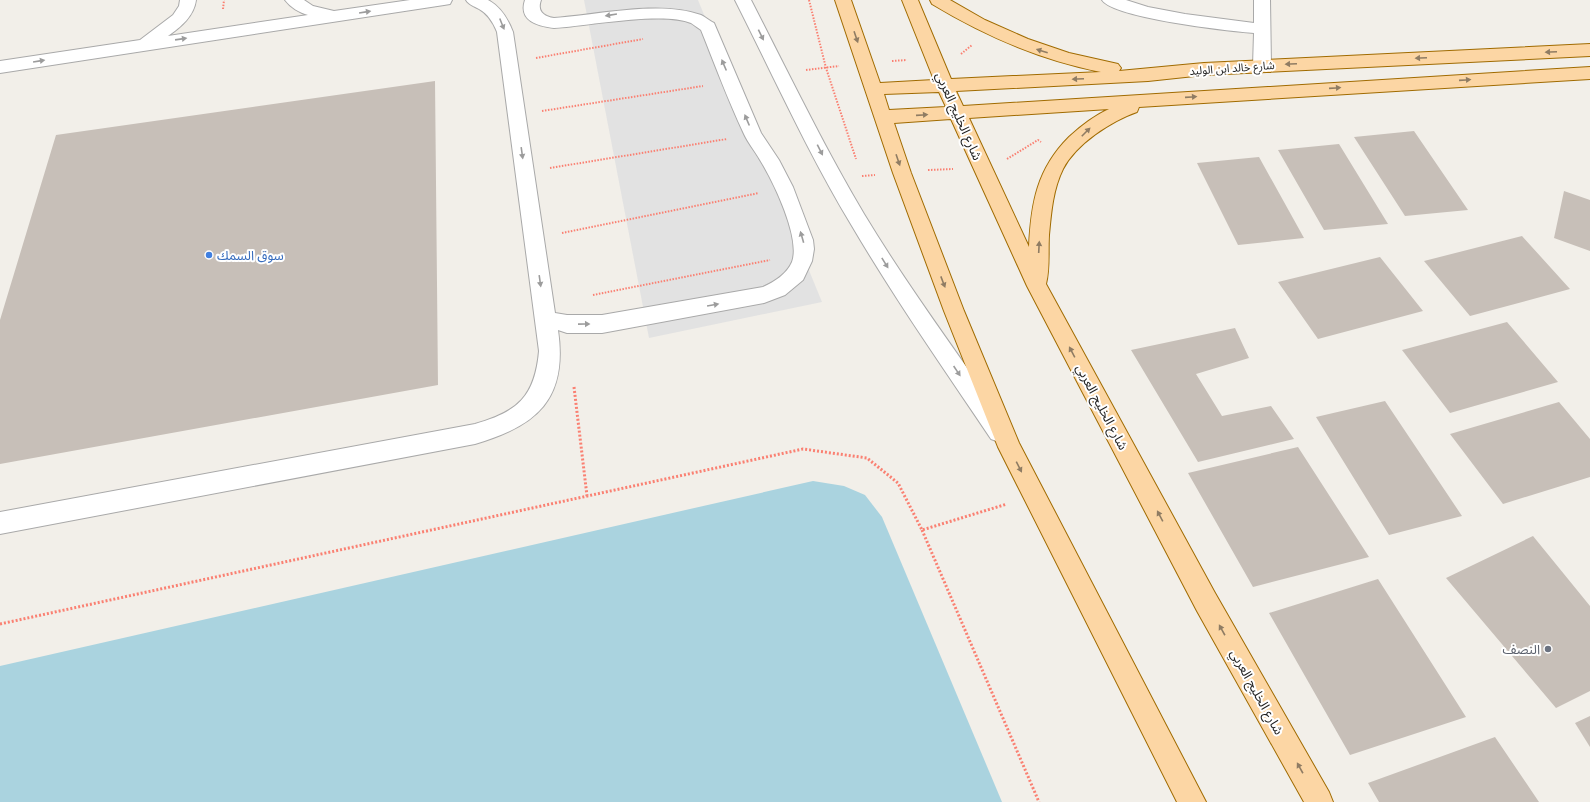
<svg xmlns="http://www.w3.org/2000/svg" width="1590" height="802" font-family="'Space Grotesk','Noto Sans Arabic',sans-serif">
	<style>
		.parking { fill: #e2e2e2 }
		.water { fill: #aad3df }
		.building { fill: #c7bfb8 }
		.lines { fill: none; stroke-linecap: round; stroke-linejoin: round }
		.minor-casing { stroke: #a9a9a9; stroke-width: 2 }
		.major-casing { stroke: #a06b00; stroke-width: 2 }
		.path-far1 { stroke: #fa8072; stroke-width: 2; stroke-dasharray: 1.5 1.5; stroke-linecap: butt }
		.path { stroke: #fa8072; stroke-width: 3; stroke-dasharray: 2 2; stroke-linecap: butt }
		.minor { fill: #fff; fill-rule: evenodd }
		.major { fill: #fcd6a4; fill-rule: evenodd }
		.oneway { fill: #9c9c9c }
		.oneway2 { fill: #8f7c63 }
		.shop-dot { fill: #3f7fe0; stroke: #fff; stroke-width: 1.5 }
		.worship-dot { fill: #6b7280; stroke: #fff; stroke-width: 1.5 }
		.labels { text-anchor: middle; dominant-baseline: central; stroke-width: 4; stroke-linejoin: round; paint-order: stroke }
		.far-street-label { font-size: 11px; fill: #222; stroke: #fff }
		.street-label { font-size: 13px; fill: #222; stroke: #fff }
		.shop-label { font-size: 13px; fill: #366cbe; stroke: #fff; text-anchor: start }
		.worship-label { font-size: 13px; fill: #5b616d; stroke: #fff; text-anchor: end }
	</style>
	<rect width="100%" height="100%" fill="#f2efe9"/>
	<path class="parking" d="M584,0H698L822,302L649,338Z"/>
	<path class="water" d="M813,481L844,486L865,495L882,517L1002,802H0V666Z"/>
	<path class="building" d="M435,81L438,385L0,464V320L56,135Z
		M1414,131L1468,210L1405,216L1354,137Z
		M1339,144L1388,224L1324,230L1278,150Z
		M1259,157L1304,238L1238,245L1197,163Z
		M1564,191L1590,200V251L1554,238Z
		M1522,236L1570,289L1470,316L1424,261Z
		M1380,257L1423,311L1318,339L1278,282Z
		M1507,322L1558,382L1450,413L1402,350Z
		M1235,328L1249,358L1196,374L1222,416L1271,406L1294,439L1198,462L1131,350Z
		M1385,401L1462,516L1389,535L1316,417Z
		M1559,402L1590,439V477L1503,504L1450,434Z
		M1298,447L1369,557L1253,587L1188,473Z
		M1533,536L1590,606V691L1556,708L1446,578Z
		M1378,579L1466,717L1350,755L1269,613Z
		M1590,716V747L1575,723Z
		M1495,737L1539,802H1379L1368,783Z"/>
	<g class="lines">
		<defs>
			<path id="minor" d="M180,0H196C194,16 181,27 168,36L308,15C300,13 290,7 285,0H304L313,6L334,11L410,0H452L450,4L444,5L0,73V61L140,40L173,15L179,6Z
				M466,0H488C501,7 508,19 513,32L555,313L567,315H602L763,287C774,282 787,274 792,262C801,238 773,181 760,160C755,151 748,143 744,134C728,100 715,65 701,30C698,28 694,25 691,23C664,11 586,26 554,28C538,26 518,21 525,0H541C537,11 543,16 554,18C597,15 660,0 701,15C705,17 710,21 714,23L761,133L779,160L793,187L813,240L814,249L812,261L803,280L785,295L764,303L602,333H567L558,330C568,399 537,426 475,444L0,534V512L475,424C518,412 535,396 539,351L497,32C493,22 488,14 479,9C474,6 469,5 466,0Z
				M735,0H751C788,72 823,145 864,214C908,287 959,355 1007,425L1010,432L1007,439L999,442L991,439C944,369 895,299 852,226C808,153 773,75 735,0Z
				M1102,0H1126L1148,7L1185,14L1254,23V0H1270L1271,66L1268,70L1262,72L1256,70L1253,66L1254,33C1229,31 1113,18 1102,0Z"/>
			<path id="major" d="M835,0H851L880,83L934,80L902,0H918L951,79L1101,72C1040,60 985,36 932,4L930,0H950L985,20L1028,39L1069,53L1118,64L1121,68L1119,71L1204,63L1590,44V56L1204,75L1148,81L956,91L963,106L1590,67V79L1139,107L1137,112C1111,121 1076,144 1063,169C1053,189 1051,213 1049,235C1048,251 1050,269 1046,284L1215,593L1329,792L1333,802H1304L1197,611L1027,286L951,119L894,123L911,173L964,311L1019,443L1206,802H1177L998,447L944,311L893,173ZM939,92L946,107L889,110L884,94ZM1109,109C1094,116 1081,126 1069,137C1037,169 1031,203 1029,247L969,118Z"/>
		</defs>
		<use href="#minor" class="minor-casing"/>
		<use href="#major" class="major-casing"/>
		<path class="path-far1" d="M809,0L826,68L856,159
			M223,9L224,0
			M961,54L972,45
			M536,58L643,39
			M892,61L907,60
			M806,70L839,66
			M542,111L703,86
			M1007,159L1038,140L1041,142
			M550,168L727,139
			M928,170L953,169
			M862,176L875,175
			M562,233L759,193
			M593,295L770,260"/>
		<path class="path" d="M574,387L587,496
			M922,530L1039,802
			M0,624L803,449L867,458L898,483L922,530L1007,504"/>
		<use href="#minor" class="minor"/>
		<use href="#major" class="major"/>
	</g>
	<defs><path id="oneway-solid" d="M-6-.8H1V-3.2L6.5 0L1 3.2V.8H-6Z"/></defs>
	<g class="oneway">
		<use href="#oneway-solid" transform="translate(365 12) rotate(-9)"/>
		<use href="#oneway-solid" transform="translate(611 15) rotate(171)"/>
		<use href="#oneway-solid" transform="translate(502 24) rotate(68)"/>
		<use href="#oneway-solid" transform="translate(761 35) rotate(64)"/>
		<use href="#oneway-solid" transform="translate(181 39) rotate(-8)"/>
		<use href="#oneway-solid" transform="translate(39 61) rotate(-9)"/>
		<use href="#oneway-solid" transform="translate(724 65) rotate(-113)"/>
		<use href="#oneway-solid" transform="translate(747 120) rotate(-113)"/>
		<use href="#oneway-solid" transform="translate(820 150) rotate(63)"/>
		<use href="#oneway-solid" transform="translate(522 153) rotate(82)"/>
		<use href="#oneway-solid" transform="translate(802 237) rotate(-106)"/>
		<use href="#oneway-solid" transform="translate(885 263) rotate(58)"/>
		<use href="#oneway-solid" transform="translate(540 281) rotate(82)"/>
		<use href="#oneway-solid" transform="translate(713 305) rotate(-10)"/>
		<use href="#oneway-solid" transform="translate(584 324) rotate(-1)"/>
		<use href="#oneway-solid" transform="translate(957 371) rotate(56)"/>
	</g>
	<g class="oneway2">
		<use href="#oneway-solid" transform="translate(856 37) rotate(71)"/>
		<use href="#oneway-solid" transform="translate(1042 51) rotate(-162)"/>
		<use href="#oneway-solid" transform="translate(1551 52) rotate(177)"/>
		<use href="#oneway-solid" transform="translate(1421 58) rotate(177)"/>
		<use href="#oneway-solid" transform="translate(1291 64) rotate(177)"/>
		<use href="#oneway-solid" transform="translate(1078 79) rotate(177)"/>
		<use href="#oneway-solid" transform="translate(1465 80) rotate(-4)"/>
		<use href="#oneway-solid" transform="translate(1335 88) rotate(-4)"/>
		<use href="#oneway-solid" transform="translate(1191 97) rotate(-4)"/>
		<use href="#oneway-solid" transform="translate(922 115) rotate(-4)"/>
		<use href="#oneway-solid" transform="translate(1086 132) rotate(-45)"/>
		<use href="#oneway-solid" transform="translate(898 160) rotate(71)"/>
		<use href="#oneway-solid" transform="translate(1039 247) rotate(-87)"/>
		<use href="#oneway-solid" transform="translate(943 282) rotate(69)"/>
		<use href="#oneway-solid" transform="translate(1072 352) rotate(-118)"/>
		<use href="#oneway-solid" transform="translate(1019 467) rotate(63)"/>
		<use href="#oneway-solid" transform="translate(1160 516) rotate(-118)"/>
		<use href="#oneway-solid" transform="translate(1222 630) rotate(-119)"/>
		<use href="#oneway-solid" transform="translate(1300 768) rotate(-119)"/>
	</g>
	<circle class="shop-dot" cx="209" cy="255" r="4"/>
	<circle class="worship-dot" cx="1548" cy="649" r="4"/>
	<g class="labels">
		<g class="far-street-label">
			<text transform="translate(1232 68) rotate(-4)">شارع خالد ابن الوليد</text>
		</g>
		<g class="street-label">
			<text transform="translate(959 116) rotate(66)">شارع الخليج العربي</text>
			<text transform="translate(1102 407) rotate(62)">شارع الخليج العربي</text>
			<text transform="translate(1257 692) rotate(61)">شارع الخليج العربي</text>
		</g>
		<g class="shop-label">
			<text x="217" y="255">سوق السمك</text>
		</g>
		<g class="worship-label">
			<text x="1540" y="649">النصف</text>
		</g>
	</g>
</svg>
